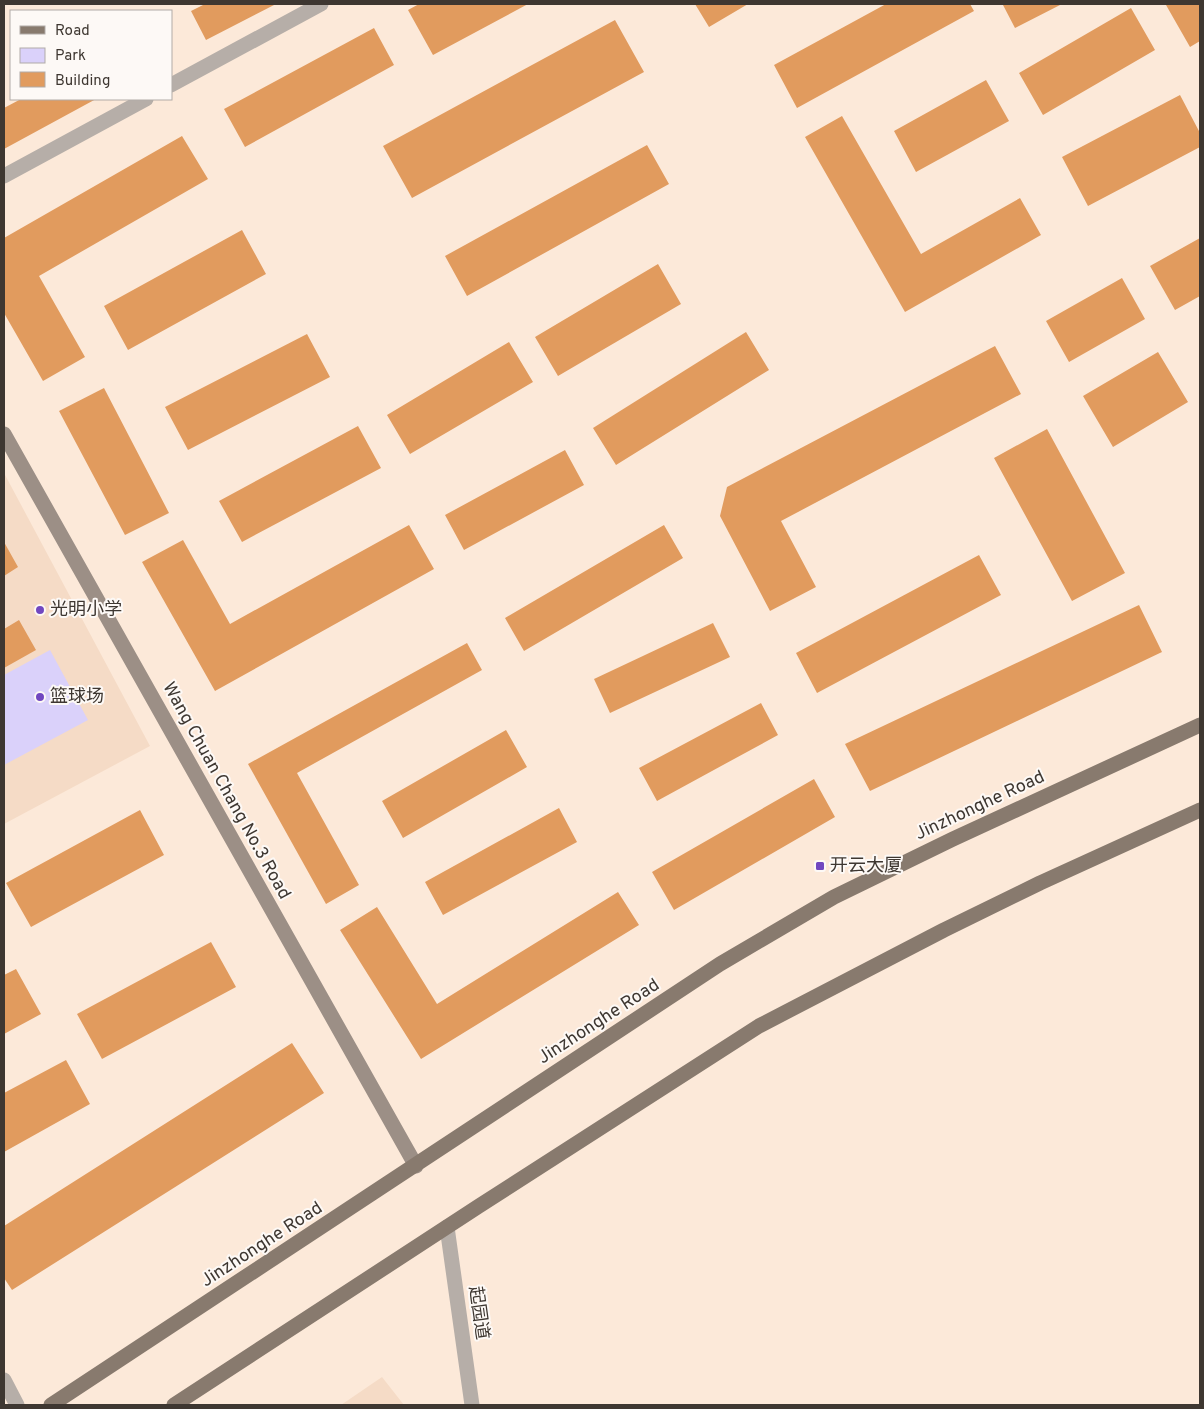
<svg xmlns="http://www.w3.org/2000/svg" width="1204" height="1409" font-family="Overpass,'Noto Sans SC',sans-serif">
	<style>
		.built { fill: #f5dbc6 }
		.green { fill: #dad1fa }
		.building { fill: #e19b5e }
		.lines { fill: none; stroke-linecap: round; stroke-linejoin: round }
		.street { stroke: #b6aea8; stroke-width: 15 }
		.secondary { stroke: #9c8f86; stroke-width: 15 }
		.primary { stroke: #887a6e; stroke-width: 15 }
		.poi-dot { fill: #7147c0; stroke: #fdf9f6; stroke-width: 2 }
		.labels { text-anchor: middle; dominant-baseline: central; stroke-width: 4; stroke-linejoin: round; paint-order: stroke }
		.poi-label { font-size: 18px; fill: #3e3731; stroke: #fdf9f6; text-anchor: start }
		.street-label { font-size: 18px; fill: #3e3731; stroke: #fdf9f6 }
	</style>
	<rect width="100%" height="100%" fill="#fce9d9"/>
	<path class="built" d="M4,473L150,746L4,824Z
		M382,1377L404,1405H341Z"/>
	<path class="green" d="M50,650L88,720L4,765V675Z"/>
	<path class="building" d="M205,4H276L206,40L191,11Z
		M419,4H528L433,55L408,10Z
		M695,4H748L709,27Z
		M886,4H970L974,11L797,108L774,65Z
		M1006,4H1062L1015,28L1003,5Z
		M1169,4H1200V41L1190,47L1166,5Z
		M1131,8L1155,50L1043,115L1019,73Z
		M615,20L644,72L412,198L383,146Z
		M374,28L394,65L245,147L224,109Z
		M986,80L1009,121L916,172L894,131Z
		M1180,95L1200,133V147L1088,206L1062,157Z
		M21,99H96L4,149V108Z
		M842,116L921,254L1020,198L1041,235L905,312L805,137Z
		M182,136L208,179L39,276L85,357L43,381L4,313V238Z
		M647,145L669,184L467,296L445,256Z
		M242,230L266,274L128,350L104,306Z
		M1200,238V296L1175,310L1150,266Z
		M658,264L681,304L558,376L535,337Z
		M1122,278L1145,319L1069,362L1046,321Z
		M746,332L769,370L616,465L593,428Z
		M307,334L330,377L188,450L165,407Z
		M509,342L533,382L410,454L387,415Z
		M995,346L1021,394L781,521L816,587L770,611L720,516L727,487Z
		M1158,352L1188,402L1113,447L1083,396Z
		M104,388L169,513L125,535L59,411Z
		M358,426L381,468L242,542L219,501Z
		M1047,429L1125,573L1072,601L994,458Z
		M565,450L584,485L464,550L445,515Z
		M409,525L434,569L215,691L142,562L183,540L230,624Z
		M664,525L683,558L524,651L505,618Z
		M4,542L18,567L4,576Z
		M979,555L1001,595L817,693L796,653Z
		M1139,605L1162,652L870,791L845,744Z
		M19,620L36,650L4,668V629Z
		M713,623L730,657L610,713L594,679Z
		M467,643L482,670L297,773L359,885L326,904L248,764Z
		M761,703L778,735L657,801L639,768Z
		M506,730L527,767L403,838L382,801Z
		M814,779L835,817L674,910L652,872Z
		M559,808L577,842L443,915L425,882Z
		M140,810L164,855L31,927L6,883Z
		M618,892L639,925L421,1059L340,930L377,907L437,1004Z
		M211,942L236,987L102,1059L77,1014Z
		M16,969L41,1014L4,1034V975Z
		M292,1043L324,1093L12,1290L4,1278V1226Z
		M66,1060L90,1104L4,1152V1093Z"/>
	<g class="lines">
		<path class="street" d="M171,85L321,4
			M4,176L146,99
			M447,1227L472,1405
			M4,1380L17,1405"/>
		<path class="secondary" d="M4,434L416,1166"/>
		<path class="primary" d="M51,1405L720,964L834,897L953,839L1200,725
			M174,1405L479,1206L759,1026L944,930L1040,883L1200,810"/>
	</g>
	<g class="poi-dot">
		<circle cx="40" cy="610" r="5"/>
		<circle cx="40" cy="697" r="5"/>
		<rect x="815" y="861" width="10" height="10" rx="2.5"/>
	</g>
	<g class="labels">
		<g class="poi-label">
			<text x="50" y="610">光明小学</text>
			<text x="50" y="697">篮球场</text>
			<text x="830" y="866">开云大厦</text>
		</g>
		<g class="street-label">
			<text transform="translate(226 791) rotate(61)">Wang Chuan Chang No.3 Road</text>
			<text transform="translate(980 806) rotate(-25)">Jinzhonghe Road</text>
			<text transform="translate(599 1022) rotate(-33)">Jinzhonghe Road</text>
			<text transform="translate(262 1245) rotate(-33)">Jinzhonghe Road</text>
			<text transform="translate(478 1313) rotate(82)">起园道</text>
		</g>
	</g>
	<rect width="1204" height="1409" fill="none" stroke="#3e3731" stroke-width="10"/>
	<rect x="10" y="10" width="162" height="90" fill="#fdf9f6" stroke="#b1aba7"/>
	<rect x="20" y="26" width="25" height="8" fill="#887a6e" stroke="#b1aba7"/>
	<text x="55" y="35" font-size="15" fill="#3e3731">Road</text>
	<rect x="20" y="48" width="25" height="15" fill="#dad1fa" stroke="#b1aba7"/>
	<text x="55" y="60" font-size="15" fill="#3e3731">Park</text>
	<rect x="20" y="72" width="25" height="15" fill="#e19b5e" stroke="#b1aba7"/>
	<text x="55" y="85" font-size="15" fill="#3e3731">Building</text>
</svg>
